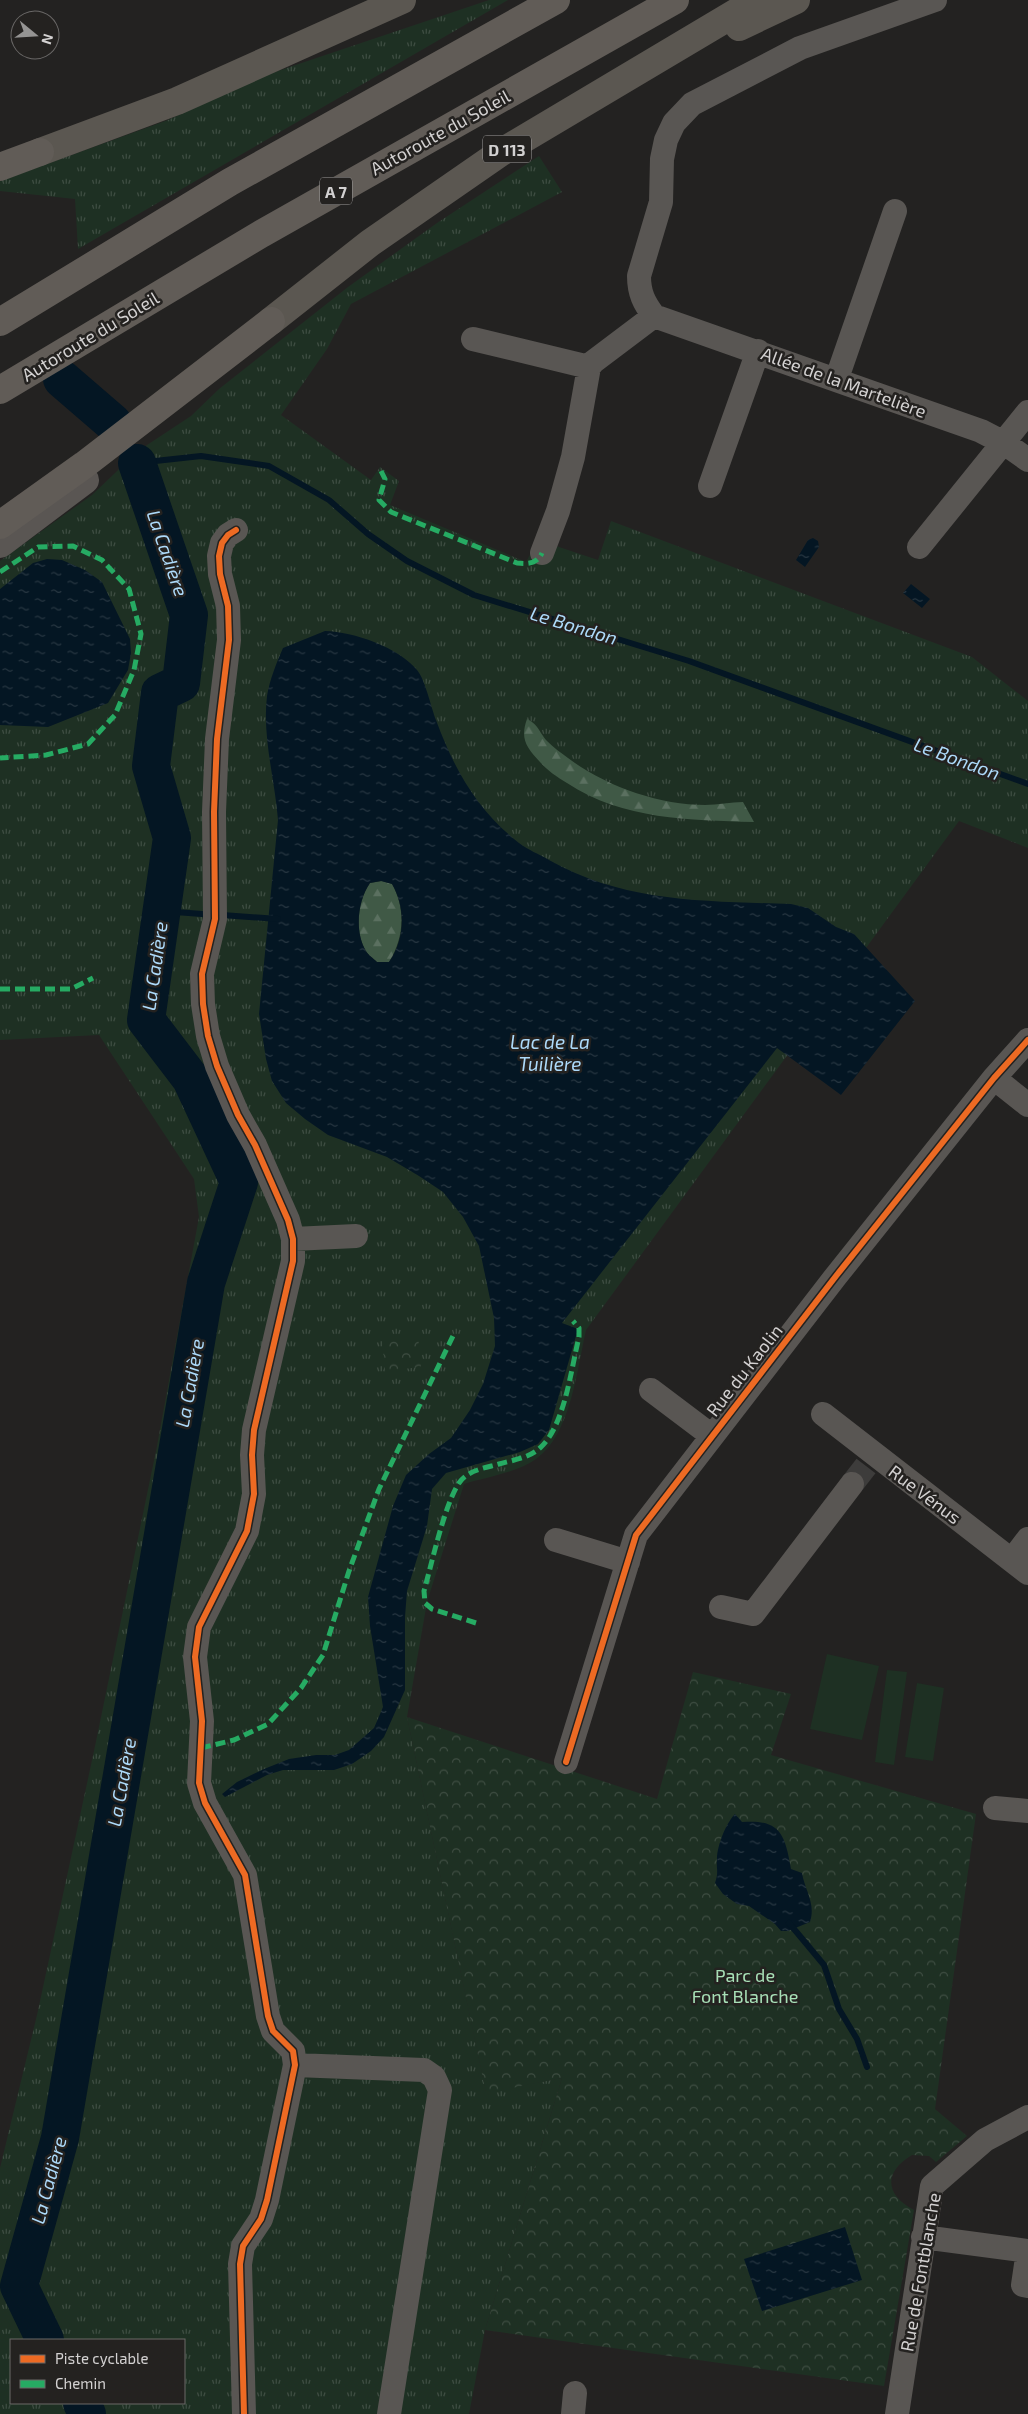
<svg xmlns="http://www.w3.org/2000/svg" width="1028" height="2414" font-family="'Exo 2',sans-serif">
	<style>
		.grass { fill: url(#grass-tufts); fill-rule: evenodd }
		.forest { fill: url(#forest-firs) }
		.park { fill: url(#park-crowns) }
		.pitch { fill: #1e3023 }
		.water { fill: url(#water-ripples); fill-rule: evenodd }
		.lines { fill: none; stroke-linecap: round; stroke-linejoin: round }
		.stream { stroke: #041623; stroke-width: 6 }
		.river { stroke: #041623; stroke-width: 38 }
		.street-tunnel { stroke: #3d3c3b; stroke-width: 24; stroke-dasharray: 24 12; stroke-linecap: butt }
		.street { stroke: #595653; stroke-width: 24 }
		.secondary { stroke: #5a5653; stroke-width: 28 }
		.primary { stroke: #5b5751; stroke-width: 28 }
		.highway { stroke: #615c57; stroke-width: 28 }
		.quiet { stroke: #26ab63; stroke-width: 5; stroke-dasharray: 10 5; stroke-linecap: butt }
		.cycleway-casing { stroke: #242220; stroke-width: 9 }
		.cycleway { stroke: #ed6a23; stroke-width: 6 }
		.labels { text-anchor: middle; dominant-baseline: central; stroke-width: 5; stroke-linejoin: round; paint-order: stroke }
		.shield { fill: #242220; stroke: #9e9c9c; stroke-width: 1 }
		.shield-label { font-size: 16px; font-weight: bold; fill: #d3d1d1 }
		.street-label { font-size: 18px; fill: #d3d1d1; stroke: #242220 }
		.park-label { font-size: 18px; fill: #a8e0b7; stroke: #242220 }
		.water-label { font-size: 19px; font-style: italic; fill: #addafa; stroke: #242220 }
	</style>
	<defs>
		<pattern id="grass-tufts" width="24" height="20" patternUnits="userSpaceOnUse" patternTransform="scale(1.25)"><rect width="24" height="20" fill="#1e3023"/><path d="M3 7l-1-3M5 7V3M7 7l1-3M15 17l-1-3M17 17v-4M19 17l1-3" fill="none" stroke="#3e4d42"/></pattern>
		<pattern id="forest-firs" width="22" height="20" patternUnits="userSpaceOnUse" patternTransform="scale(1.25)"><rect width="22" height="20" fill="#405946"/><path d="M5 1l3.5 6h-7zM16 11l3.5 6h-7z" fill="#5b7060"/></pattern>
		<pattern id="park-crowns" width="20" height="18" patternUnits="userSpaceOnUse" patternTransform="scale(1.25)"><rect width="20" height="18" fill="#1e3023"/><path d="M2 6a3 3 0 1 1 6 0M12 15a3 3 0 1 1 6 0" fill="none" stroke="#3e4d42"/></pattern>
		<pattern id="water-ripples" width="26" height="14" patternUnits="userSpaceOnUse" patternTransform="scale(1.25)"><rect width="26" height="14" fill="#041623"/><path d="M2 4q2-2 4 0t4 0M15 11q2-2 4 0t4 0" fill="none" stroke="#283742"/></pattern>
	</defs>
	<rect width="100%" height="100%" fill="#232221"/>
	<path class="grass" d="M489,0H508L78,249L75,199L0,191V181L168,120L257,78Z
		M539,156L562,192L351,304L327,349L281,415L371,480L380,467L399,481L390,505L526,562L538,540L598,560L611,521L972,657L1028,701V848L959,821L586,1330C577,1369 571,1434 536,1459C516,1473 486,1477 464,1484L427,1602L407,1717L486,2092L562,2078L485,2330L469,2414H0V2168L37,2015L94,1751L157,1446L199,1217L194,1179L99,1035L0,1040V561L92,495L138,451L191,416L219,389L348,287L437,223ZM11,2340H184V2403H11Z"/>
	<path class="forest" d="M527,719C540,726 538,731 547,741C553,747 561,753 568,758C605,786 659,805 705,805C718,805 731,802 743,802L754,822C690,820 623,820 567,783C557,777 548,771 540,762C526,747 520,739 527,719Z
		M382,881L392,884C406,909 404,938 389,962H377C373,958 368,955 366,951C354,932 358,900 370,883Z"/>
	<path class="park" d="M418,1336L421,1367L385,1371L382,1340Z
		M693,1672L791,1694L771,1755L976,1814L935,2109L967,2136L936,2162L929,2156L912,2155C883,2172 885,2195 914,2210L884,2386L485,2330L562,2078L486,2093L407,1717L657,1799Z"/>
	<path class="pitch" d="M827,1654L879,1666L862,1740L810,1729Z
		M887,1670L907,1672L894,1765L875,1762Z
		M917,1683L944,1688L933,1761L905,1757Z"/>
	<path class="water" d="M813,538L818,541L819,547L805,567L796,560L808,540Z
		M47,559L62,560L85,570L102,582L130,639L131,653L128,670L108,703L48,727L0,725V589L33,563Z
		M911,584L930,599L922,608L903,593Z
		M325,631C354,632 398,647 417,670C425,679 431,707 436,720C454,769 477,810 519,843C528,850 539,854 549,860C625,903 706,901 791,904L808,908L836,927L854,934L915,1001L841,1095L777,1048L562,1323L578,1329L549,1430L538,1444L520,1452L446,1473L432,1489L427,1526L407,1591L405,1617V1690L384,1737L371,1751L352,1764L334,1770H283L267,1775L225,1797L222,1794L237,1782L264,1769L289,1759L316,1755H335L349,1750L374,1728L383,1707L370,1626L368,1597L393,1506L406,1475L429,1454L451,1438L470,1410L483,1384L495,1346L494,1318L479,1246L463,1217L443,1192L419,1176L387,1157L328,1135L305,1119L286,1103L272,1081L266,1059L259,1014L278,820C275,780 262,737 267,696C270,679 276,664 283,648ZM381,881L392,884C406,908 405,939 389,962H377C373,958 368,955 366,951C354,931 358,900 370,883Z
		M735,1814L742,1822C780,1819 785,1834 791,1869L802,1873C805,1891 816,1903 810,1922L788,1931H781L775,1924L749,1906L737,1904L723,1894L715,1883C719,1871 716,1870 717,1859C717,1846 726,1823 735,1814Z
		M845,2227L862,2280L762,2311L744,2259Z"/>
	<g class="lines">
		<path class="stream" d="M137,463L201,456L269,466L329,500L368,534L407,561L474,595L689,661L1028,784
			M162,911L202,914
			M222,915L278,919
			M789,1923L824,1965L839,2009L857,2039L867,2067"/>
		<path class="river" d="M62,379L113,423
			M45,2340L19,2286L60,2138L206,1283L239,1182L191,1079L146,1020L172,838L151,766L160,693L181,683L189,615L137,463
			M82,2403L87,2414"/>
		<path class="street-tunnel" d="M852,1484L866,1466"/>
		<path class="street" d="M654,316L981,431L1004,443L1028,460
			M473,339L589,367
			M837,378L895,211
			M710,486L758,351
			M236,530L228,535L222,543L219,556L220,574L228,606L229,640L217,739L214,812L215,919L202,974L203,1004L208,1036L217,1066L238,1115L255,1145L288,1220L293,1239V1261L254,1430L252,1455L254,1494L247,1531L199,1627L195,1657L202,1721L199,1783L205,1803L245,1875L268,2016L273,2031L293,2051L295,2065L267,2200L261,2219L243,2246L240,2264L244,2414
			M919,547L1028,412
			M542,553L558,511L573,457L589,367L593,362L654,316C644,303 639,293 639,276L661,202L662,159L666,140L674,123L692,104L800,48L935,0
			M994,1078L1028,1105
			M293,1239L356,1236
			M651,1390L712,1436
			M823,1414L1028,1573
			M556,1540L628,1562
			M1012,1560L1028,1539
			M721,1607L753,1614L852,1484
			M566,1762L636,1535L836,1276L994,1078L1028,1040
			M995,1808L1028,1811
			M295,2065L424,2070L434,2077L440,2090L389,2414
			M923,2237L1028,2251L1023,2285L1028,2286
			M573,2414L575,2393
			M897,2414L932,2186L985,2140L1028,2117"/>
		<path class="secondary" d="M0,544L85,480"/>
		<path class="primary" d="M739,27L796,0
			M40,152L177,101L402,0
			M271,321L370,243L500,153L757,0"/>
		<path class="highway" d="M0,167L40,152
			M0,322L230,182L556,0
			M0,390L261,234L675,0
			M0,525L84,465L271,321"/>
		<path class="quiet" d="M381,471L385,479L379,500L391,512L517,563C528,564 537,564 542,553
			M0,572L38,547L73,546L102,560L129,589L141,634L134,670L115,715L88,744L46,755L0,758
			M0,989H71L93,978
			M476,1623L432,1609L425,1603L424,1591C432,1563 444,1506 459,1483C468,1470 485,1468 499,1464C513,1460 530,1458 541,1447C565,1424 571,1369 579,1337V1328L573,1321
			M201,1748L234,1740L268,1724L301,1688L323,1655L349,1571L379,1489L453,1336"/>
		<defs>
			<path id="cycleway" d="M236,530L228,535L222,543L219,556L220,574L228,606L229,640L217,739L214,812L215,919L202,974L203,1004L208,1036L217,1066L238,1115L255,1145L288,1220L293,1239V1261L254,1430L252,1455L254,1494L247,1531L199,1627L195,1657L202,1721L199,1783L205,1803L245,1875L268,2016L273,2031L293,2051L295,2065L267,2200L261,2219L243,2246L240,2264L244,2414
				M566,1762L636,1535L836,1276L994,1078L1028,1040"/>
		</defs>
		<use href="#cycleway" class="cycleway-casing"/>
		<use href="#cycleway" class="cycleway"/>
	</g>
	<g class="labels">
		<g class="shield">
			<rect x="483" y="135.5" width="48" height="27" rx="4"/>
			<rect x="320" y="177.5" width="32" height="27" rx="4"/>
		</g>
		<g class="shield-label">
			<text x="507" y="149">D 113</text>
			<text x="336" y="191">A 7</text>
		</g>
		<g class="street-label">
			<text transform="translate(440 132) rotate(-29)">Autoroute du Soleil</text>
			<text transform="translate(90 336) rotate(-31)">Autoroute du Soleil</text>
			<text transform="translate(844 382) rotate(20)">Allée de la Martelière</text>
			<text transform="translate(744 1370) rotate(-52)">Rue du Kaolin</text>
			<text transform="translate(925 1494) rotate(37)">Rue Vénus</text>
			<text transform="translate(920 2272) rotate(-80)">Rue de Fontblanche</text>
		</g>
		<g class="park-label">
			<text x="745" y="1975">Parc de<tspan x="745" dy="21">Font Blanche</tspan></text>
		</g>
		<g class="water-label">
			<text transform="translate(168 553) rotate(71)">La Cadière</text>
			<text transform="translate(574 625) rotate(17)">Le Bondon</text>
			<text transform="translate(957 758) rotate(20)">Le Bondon</text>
			<text transform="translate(154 966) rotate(-82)">La Cadière</text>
			<text x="550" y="1041">Lac de La<tspan x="550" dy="22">Tuilière</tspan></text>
			<text transform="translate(189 1383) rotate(-80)">La Cadière</text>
			<text transform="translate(121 1782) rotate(-80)">La Cadière</text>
			<text transform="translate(48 2180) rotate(-75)">La Cadière</text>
		</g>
	</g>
	<rect x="10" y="2339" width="175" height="65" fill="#242220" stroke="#6a6867"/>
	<rect x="20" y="2355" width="25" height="8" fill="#ed6a23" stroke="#6a6867"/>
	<text x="55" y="2364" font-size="15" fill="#d3d1d1">Piste cyclable</text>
	<rect x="20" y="2380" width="25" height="8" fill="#26ab63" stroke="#6a6867"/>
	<text x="55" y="2389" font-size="15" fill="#d3d1d1">Chemin</text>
	<g transform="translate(35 35) rotate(108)"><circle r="24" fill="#242220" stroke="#6a6867"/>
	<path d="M0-4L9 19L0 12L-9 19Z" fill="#959493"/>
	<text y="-8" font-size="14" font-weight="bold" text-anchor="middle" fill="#d3d1d1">N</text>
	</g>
</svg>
